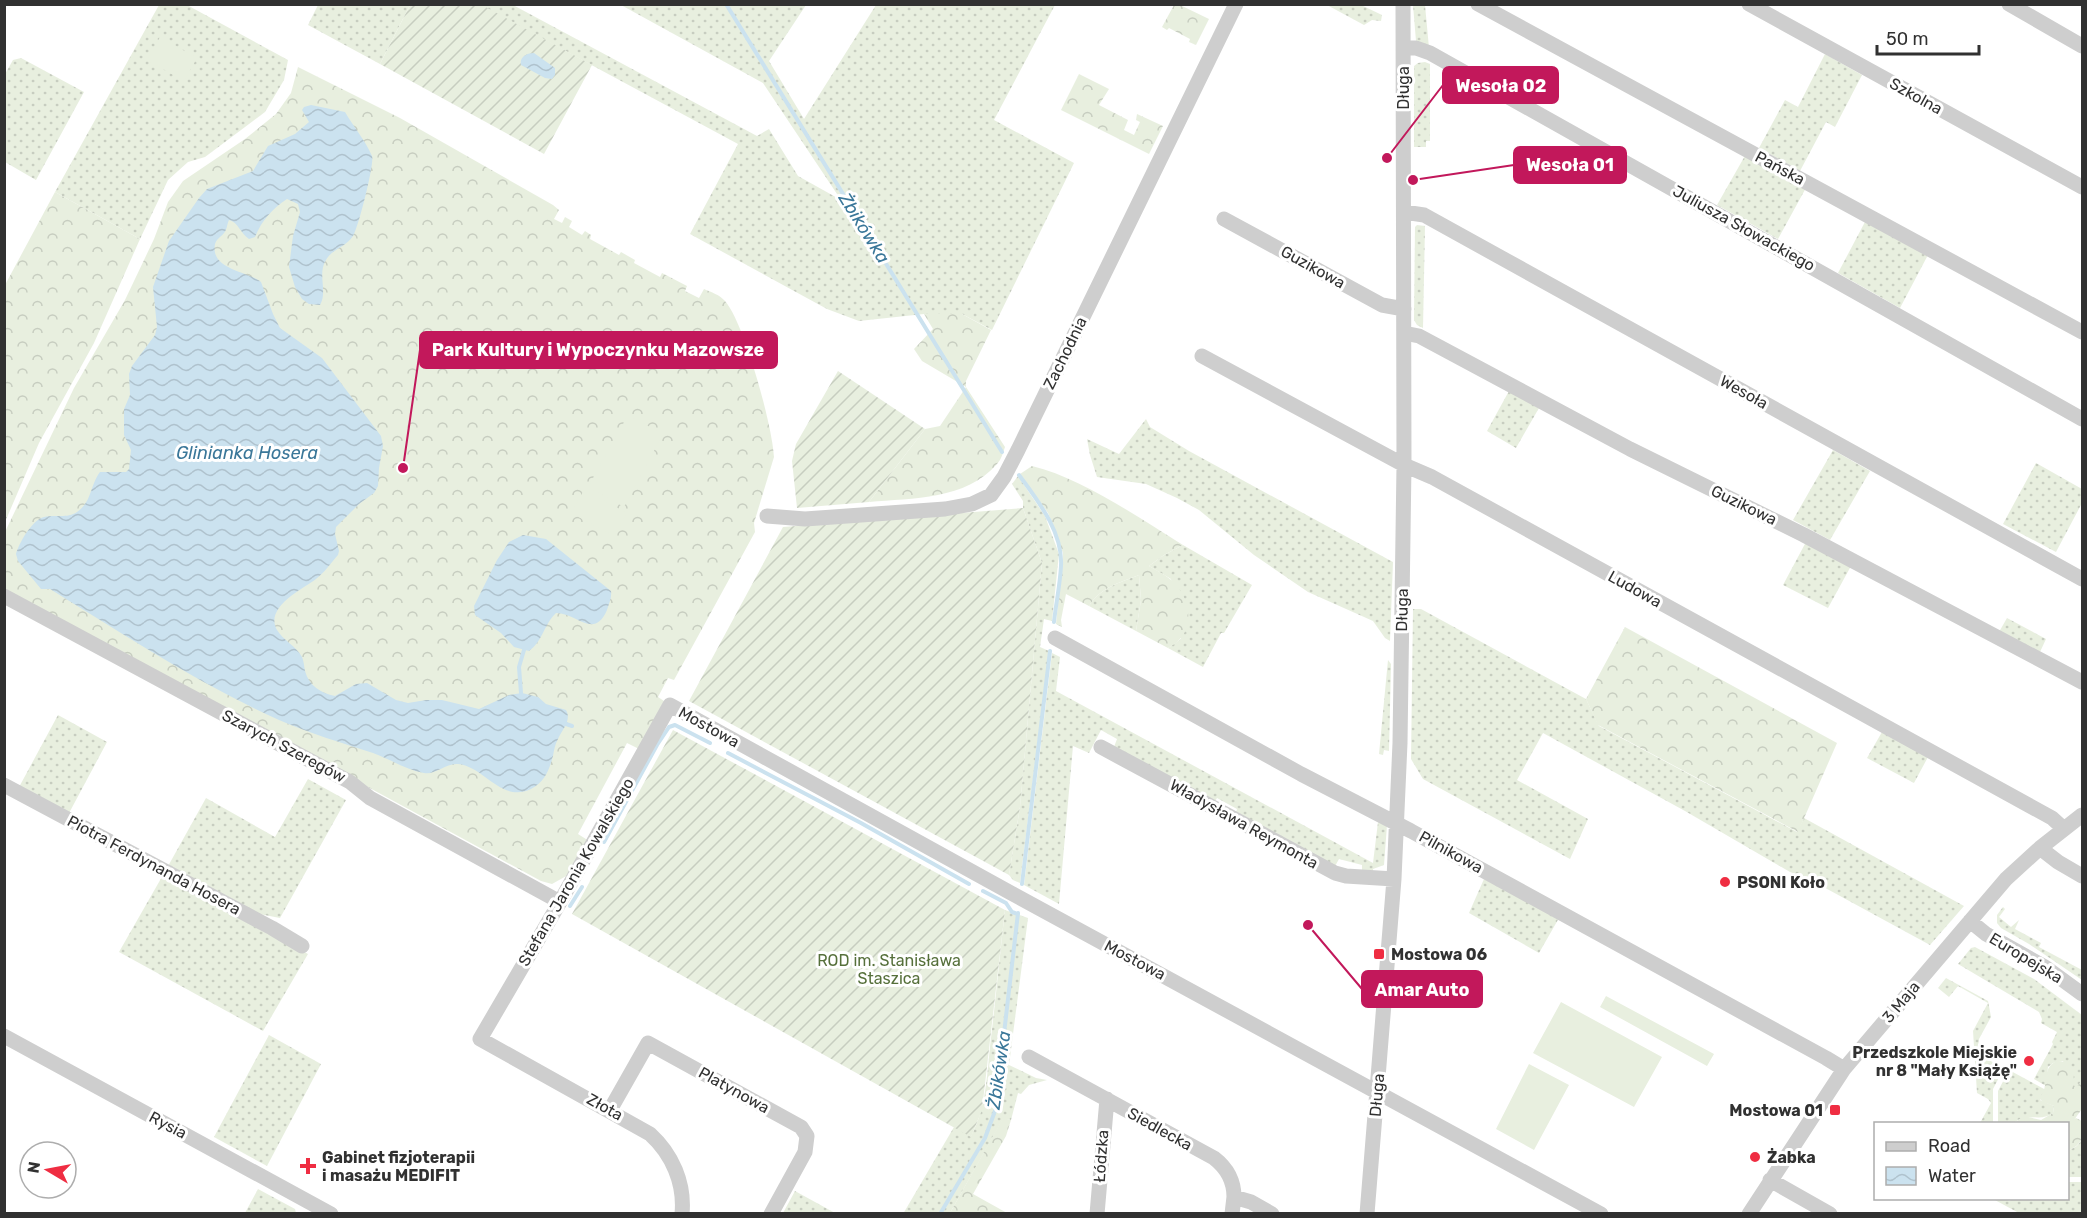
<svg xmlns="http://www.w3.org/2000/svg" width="2087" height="1218" font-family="Rubik,sans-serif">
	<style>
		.grass { fill: url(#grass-dots) }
		.forest { fill: url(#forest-crowns) }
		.garden { fill: url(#garden-furrows) }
		.pitch { fill: #e8efdf }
		.water { fill: url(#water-waves) }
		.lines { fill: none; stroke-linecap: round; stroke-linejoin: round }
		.stream { stroke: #cbe2ef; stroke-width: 4 }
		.minor { stroke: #cecece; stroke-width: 15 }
		.poi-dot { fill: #ef2d42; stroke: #fff; stroke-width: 2 }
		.labels { text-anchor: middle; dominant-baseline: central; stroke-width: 6; stroke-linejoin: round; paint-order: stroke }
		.street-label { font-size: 16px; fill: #313131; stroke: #fff }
		.poi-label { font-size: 16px; font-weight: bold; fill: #313131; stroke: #fff; text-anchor: start }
		.park-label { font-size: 16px; fill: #56703b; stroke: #fff }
		.water-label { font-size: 18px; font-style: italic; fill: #3a7799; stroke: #fff }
		.leader { fill: none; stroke: #c2185b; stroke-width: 2 }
		.callout-dot { fill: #c2185b; stroke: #fff; stroke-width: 2 }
		.callout { fill: #c2185b; stroke: #c2185b; stroke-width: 2 }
		.callout-label { font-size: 18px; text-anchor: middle; font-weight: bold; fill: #fff }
	</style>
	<defs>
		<pattern id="grass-dots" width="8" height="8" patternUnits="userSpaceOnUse" patternTransform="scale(1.5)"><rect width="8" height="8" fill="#e8efdf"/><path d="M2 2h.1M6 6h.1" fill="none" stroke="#c7cdc0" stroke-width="1.8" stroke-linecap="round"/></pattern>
		<pattern id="forest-crowns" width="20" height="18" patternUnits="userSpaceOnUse" patternTransform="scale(1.5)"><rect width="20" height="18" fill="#e8efdf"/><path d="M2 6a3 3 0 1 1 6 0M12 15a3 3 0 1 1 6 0" fill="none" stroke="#c7cdc0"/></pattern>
		<pattern id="garden-furrows" width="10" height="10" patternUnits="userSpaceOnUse" patternTransform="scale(1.5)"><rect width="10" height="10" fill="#e8efdf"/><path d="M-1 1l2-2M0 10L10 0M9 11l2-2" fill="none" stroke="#c7cdc0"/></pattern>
		<pattern id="water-waves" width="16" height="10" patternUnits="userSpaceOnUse" patternTransform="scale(1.5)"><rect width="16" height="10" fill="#cbe2ef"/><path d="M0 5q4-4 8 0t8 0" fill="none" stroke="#afc2cd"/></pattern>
	</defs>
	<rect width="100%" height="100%" fill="#fff"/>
	<path class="grass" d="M159,5H187L288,60L284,80L265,112L205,157L188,162L168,180L140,239L55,192Z
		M318,5H410L380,64L308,25Z
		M480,5H513L757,136L769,129L798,176L841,200L763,83L621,5H806L769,61L804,119L876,5H1055L994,120L1074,163L992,330L962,314H924L859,321L827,309L690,234L738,144Z
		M1327,5H1361L1382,15L1381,21L1372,20L1364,25Z
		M1413,5H1425L1429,48L1416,41Z
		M1825,54L1862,75L1835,127L1826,122L1800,171L1759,148L1785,100L1798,107Z
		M21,58L84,92L36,180L5,162V74L13,60Z
		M1425,62L1430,64V141H1426V147H1414V66L1418,63Z
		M1746,154L1807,186L1778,239L1717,205Z
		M1866,220L1929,253L1900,308L1838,273Z
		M1417,225L1425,226L1423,328L1417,325L1414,320L1415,227Z
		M1509,391L1539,408L1516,448L1487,431Z
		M1146,419L1150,427L1189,451L1393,562L1390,641L1385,638L1373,621L1308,592L1254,555L1199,510L1177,498L1146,484L1097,477L1090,455L1087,439L1119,454Z
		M1833,450L1870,471L1830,540L1793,520Z
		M2036,463L2082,489V503L2056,552L2003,524Z
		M1018,476L1045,516L1059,554L1052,621L1044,619L1040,647L1049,651L1020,883L1013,880L1009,875L1020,807L1042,563L1023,508V501L1012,484Z
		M1806,542L1851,566L1828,608L1783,585Z
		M1183,545L1252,585L1224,633H1221L1203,667L1168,648L1181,639L1171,579L1149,566L1164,555Z
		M1139,575L1141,600L1136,631L1089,606C1101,587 1119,583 1139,575Z
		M1413,609H1421L1586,699L1599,726L1797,832L1804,818L1964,906L1930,945L1807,878L1790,872L1685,811L1543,733L1517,780L1588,819L1570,859L1423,779L1411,759Z
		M2007,618L2046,639L2040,652L1999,632Z
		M1052,653L1060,657L1056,691L1373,863L1378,822L1387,825L1384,865L1373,869V873L1362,872V865L1339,859L1334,868L1235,815L1237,809L1217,798L1214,803L1114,747L1117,739L1101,730L1089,753L1073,746L1059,904L1024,885Z
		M1388,660L1391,664L1389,751L1384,750L1383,755L1379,754Z
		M58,715L107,742L68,815L18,789Z
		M1882,732L1928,757L1914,783L1867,758Z
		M308,779L346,800L280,918L254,913L167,868L206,798L275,837Z
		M163,875L308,954L263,1031L119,952Z
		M1484,879L1559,918L1539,953L1469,913Z
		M2003,907L2005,909L1999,917L2011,927L2019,920L2015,929L2041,943L2039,947L2082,970V980L2029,944L2001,928L1997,923V915Z
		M1005,910L1028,918L1009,1065L1036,1078L1047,1080L1029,1085L1021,1094L1018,1093L1011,1120L1003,1119L950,1213L903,1214L954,1127L971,1136C987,1107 987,1071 991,1038C996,996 1000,953 1005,910Z
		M1975,947L2034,979L2082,1015V1081L2076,1088L2071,1084L2063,1061L2053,1063L2048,1067L2046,1086L2034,1079L2053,1044L2052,1042L2057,1032L2041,1023L2042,1019L2039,1012L1958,964L1971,948Z
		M1946,978L1988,1001L1991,1017L1979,1039L1978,1049L1983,1057L2004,1068L1993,1089V1123H1980L1991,1103L1988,1099L1977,1093L1973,1031L1988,1003L1958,986L1949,997L1938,988Z
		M269,1035L321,1064L267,1166L214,1137Z
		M2009,1070L2046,1090L2040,1100L2054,1106L2053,1113C2040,1123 2027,1111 2014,1123H1998V1091Z
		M2076,1118L2082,1121V1177H2068V1150C2086,1145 2084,1132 2073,1120Z
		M2068,1182H2082V1213H2019L1993,1199H2005L2010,1201L2012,1198H2068Z
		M258,1189L295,1209L296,1213H245Z
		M795,1191L835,1213H783Z"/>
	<path class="forest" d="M1174,5H1180L1209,19L1196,45L1189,42L1190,39L1169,28L1167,30L1162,27Z
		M298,67L400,118L553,205L559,210L554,219L562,223L565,217L572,221L569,227L582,235L585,231L591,235L590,239L619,255L621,252L635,260L634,263L660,277L662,273L687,286L685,291L699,298L704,289C711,292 720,295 725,301C744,322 773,428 774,457L754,523L755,532L674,680L668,678L658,697L664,701L639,749L627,743L578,834L589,841L568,875L552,884L541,881L7,591L4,587V534L74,388L125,300L154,239L168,202L183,181L245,139L276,114L291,93Z
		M1079,74L1109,89L1099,105L1128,120L1124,130L1134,135L1140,122L1136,120L1137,114L1163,126L1149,154L1061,110Z
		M55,192L140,239L94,343L39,443L5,522V285Z
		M924,314H962L991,330L966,381V387L1005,447C1003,453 1001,460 997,464C966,500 913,498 869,502L925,429L940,426L966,387L922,361L914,349L933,329Z
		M1032,466C1082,478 1139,518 1183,545L1164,555L1149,566C1156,570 1164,574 1170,579C1187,592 1196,622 1180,639C1177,643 1172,645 1168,648L1136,631L1141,600L1139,575C1119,583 1101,587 1089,606L1066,594L1061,620L1062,627L1056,624L1063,553L1048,513L1020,474Z
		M1625,627L1837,743L1798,832L1598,725L1586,699Z
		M2057,1061C2071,1061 2077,1071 2072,1084L2076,1087L2082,1081V1109L2074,1120C2086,1130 2084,1146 2068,1150V1124L2014,1123L2024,1116L2041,1120L2053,1113L2054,1106L2043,1102L2039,1098C2051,1086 2040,1068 2057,1061Z
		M1003,1118L1011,1120L1006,1136L973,1194L1007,1213H950Z"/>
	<path class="garden" d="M480,4L592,65L544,154L380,64L410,5Z
		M838,371L925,429L869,502L797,508L792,461L796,444Z
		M1023,508L1042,563L1020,807L1009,875L689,701L783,527Z
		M673,730L1005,910L982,1110L971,1137L572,914Z"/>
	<path class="pitch" d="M160,37L197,58L184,81L147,60Z
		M628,415L663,434L624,507L588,487Z
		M584,490L627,513L614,536L571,513Z
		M1606,996L1714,1054L1707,1066L1600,1007Z
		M1561,1002L1662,1057L1634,1107L1533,1053Z
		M1529,1064L1569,1085L1534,1150L1496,1129Z"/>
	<path class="water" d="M534,53L555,68V75L552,79L545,78L521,65C519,57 527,53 534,53Z
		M311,105L345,112C353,126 365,140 372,156C375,162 358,229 353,236C346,247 332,249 326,260C317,274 328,291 320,305L309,304L302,299L295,287L289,267L293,236L300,212L298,204L287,199C272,209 262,220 255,237L249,239C241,234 238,222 229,220C227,224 227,230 224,233C220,238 217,238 215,244C210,270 248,271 261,282L273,314L280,328L322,358L381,436L383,446L379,468L378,486L374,493L359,504L336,527L335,534L339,551L338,555C331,563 324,573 316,579C303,589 264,607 277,630C283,640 296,646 302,657C304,662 304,666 305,671C309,686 321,693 335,696L356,684L367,683L396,700L408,703L426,700H442L479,709L509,695L522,693L538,697L546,704L566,710C572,720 562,730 558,739C555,744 554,750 553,756C549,770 545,782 531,789C501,803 485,767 458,764C445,763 436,775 424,773C406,770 390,759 373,753C342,743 309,733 279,720C199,684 125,635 50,589H41L18,561L16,554C19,543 32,520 44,517C55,514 67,519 77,512C92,502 90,485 100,472H126L129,469L131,450L124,435V409L130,395L129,374L132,366L155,335L157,327L153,287L169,241L199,198L207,189L253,171L268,146L295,134L309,122L302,110L304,107Z
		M523,535L546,539L611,591C612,598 609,603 607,610C594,640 577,613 556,613C544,624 543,641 529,651L514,647L501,633L475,615L474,606L497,560L509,542Z"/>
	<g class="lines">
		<path class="stream" d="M726,4L1002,452
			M1019,475C1038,501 1063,532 1061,566C1060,585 1056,603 1054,622
			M521,693L519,667L524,650
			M566,724L572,726
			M728,753L861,823L969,884
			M604,842L657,745L669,727L675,725L710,743
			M1022,884L1050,651
			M983,891L1006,903L1012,912L1018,914
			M570,906L582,887
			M940,1214L985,1138L995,1111L1018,913"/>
		<path class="minor" d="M1478,4L2082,332
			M1749,4L2082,187
			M2009,4L2082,46
			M1403,48H1416L1430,53L2082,419
			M1404,212L1424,215L2082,579
			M1224,219L1382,305L1404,309
			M1404,333L1419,336L1630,449L1804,535L2082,682
			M1202,356L1404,465L1432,477L2052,818L2063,828
			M767,516L805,519L945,509L972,504L991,495L1004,477L1018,450L1236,4
			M4,596L350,782L370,798L560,902
			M1055,638L1301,774L1411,831L1826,1058L1844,1069
			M1101,747L1335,873L1346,876L1394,879
			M4,785L272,928L302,946
			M2040,848L2058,862L2082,876
			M1970,921L1986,934L2045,967L2082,994
			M4,1036L331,1214
			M1029,1057L1214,1158C1227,1168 1234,1180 1234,1197L1251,1202L1272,1214
			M610,1110L648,1043L801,1127L807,1136L805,1152L771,1214
			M1770,1180L1830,1214
			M682,1214C685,1183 672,1154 650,1134L480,1039L560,902L670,705L1011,893L1601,1214
			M1097,1214L1107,1099
			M1232,1214L1234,1197
			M1367,1214L1394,879L1400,743L1404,465L1403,4
			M1749,1214L1844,1069L2006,879L2040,848L2082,815"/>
	</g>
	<g class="poi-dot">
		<circle cx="1725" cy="882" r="6"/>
		<rect x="1373" y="948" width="12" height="12" rx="3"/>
		<circle cx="2029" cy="1061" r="6"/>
		<rect x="1829" y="1104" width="12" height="12" rx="3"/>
		<circle cx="1755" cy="1157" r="6"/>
		<path d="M305 1157h6v6h6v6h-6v6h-6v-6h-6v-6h6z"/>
	</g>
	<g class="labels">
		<g class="street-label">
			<text transform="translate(1403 88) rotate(-90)">Długa</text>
			<text transform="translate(1916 96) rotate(29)">Szkolna</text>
			<text transform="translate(1780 168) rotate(28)">Pańska</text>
			<text transform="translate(1744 228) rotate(29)">Juliusza Słowackiego</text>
			<text transform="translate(1313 267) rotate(29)">Guzikowa</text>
			<text transform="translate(1065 353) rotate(-64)">Zachodnia</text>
			<text transform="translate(1744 392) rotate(29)">Wesoła</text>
			<text transform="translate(1744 505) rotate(26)">Guzikowa</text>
			<text transform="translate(1635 589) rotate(29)">Ludowa</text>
			<text transform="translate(1402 610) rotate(-89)">Długa</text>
			<text transform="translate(709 727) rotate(29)">Mostowa</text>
			<text transform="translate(284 746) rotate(28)">Szarych Szeregów</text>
			<text transform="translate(1244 824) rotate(29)">Władysława Reymonta</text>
			<text transform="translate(1451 852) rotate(29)">Pilnikowa</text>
			<text transform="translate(154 865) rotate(28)">Piotra Ferdynanda Hosera</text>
			<text transform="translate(576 872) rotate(-60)">Stefana Jaronia Kowalskiego</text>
			<text transform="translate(2026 958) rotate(31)">Europejska</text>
			<text transform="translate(1135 960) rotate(28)">Mostowa</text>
			<text transform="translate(1901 1002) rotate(-50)">3 Maja</text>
			<text transform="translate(734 1090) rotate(29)">Platynowa</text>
			<text transform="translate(1377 1095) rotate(-85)">Długa</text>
			<text transform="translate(605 1107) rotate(29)">Złota</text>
			<text transform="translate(168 1125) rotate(28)">Rysia</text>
			<text transform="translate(1160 1129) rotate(29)">Siedlecka</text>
			<text transform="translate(1101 1156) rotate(-86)">Łódzka</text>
		</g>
		<g class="poi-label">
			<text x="1737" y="882">PSONI Koło</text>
			<text x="1391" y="954">Mostowa 06</text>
			<text x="2017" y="1052" text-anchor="end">Przedszkole Miejskie<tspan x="2017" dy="18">nr 8 "Mały Książę"</tspan></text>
			<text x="1823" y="1110" text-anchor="end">Mostowa 01</text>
			<text x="322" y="1157">Gabinet fizjoterapii<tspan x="322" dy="18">i masażu MEDIFIT</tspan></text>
			<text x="1767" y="1157">Żabka</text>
		</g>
		<g class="park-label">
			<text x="889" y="960">ROD im. Stanisława<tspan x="889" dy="18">Staszica</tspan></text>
		</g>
		<g class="water-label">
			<text transform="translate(864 228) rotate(58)">Żbikówka</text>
			<text x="247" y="453">Glinianka Hosera</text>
			<text transform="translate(999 1070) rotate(-82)">Żbikówka</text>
		</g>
	</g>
	<path class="leader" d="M1387 158L1443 85M1413 180L1514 165M403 468L420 350M1308 925L1362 989"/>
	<g class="callout-dot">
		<circle cx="1387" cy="158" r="6"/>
		<circle cx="1413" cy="180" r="6"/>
		<circle cx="403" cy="468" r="6"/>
		<circle cx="1308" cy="925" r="6"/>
	</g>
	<g class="callout">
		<rect x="1443" y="67" width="115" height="36" rx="6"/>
		<rect x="1514" y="147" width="112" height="36" rx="6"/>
		<rect x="420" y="332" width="357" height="36" rx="6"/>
		<rect x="1362" y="971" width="120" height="36" rx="6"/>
	</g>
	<g class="callout-label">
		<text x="1501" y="92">Wesoła 02</text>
		<text x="1570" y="171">Wesoła 01</text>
		<text x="598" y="356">Park Kultury i Wypoczynku Mazowsze</text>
		<text x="1422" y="996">Amar Auto</text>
	</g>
	<rect width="2087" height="1218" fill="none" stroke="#313131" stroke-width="12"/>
	<rect x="1874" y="1122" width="195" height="78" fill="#ffffff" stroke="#adadad" stroke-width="1.5"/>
	<rect x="1886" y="1142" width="30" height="9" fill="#cecece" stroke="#adadad" stroke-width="1.5"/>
	<text x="1928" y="1152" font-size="18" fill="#313131">Road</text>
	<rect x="1886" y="1167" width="30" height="18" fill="url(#water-waves)" stroke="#adadad" stroke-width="1.5"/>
	<text x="1928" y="1182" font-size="18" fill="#313131">Water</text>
	<g transform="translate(48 1170) rotate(280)"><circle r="28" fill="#ffffff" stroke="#adadad" stroke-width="1.5"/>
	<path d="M0-4.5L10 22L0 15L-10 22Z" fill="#ef2d42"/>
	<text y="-9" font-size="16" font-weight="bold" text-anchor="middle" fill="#313131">N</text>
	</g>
	<path d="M1877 45v9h102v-9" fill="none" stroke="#313131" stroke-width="3"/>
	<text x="1886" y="45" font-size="18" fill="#313131" stroke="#ffffff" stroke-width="4.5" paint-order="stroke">50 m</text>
</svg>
